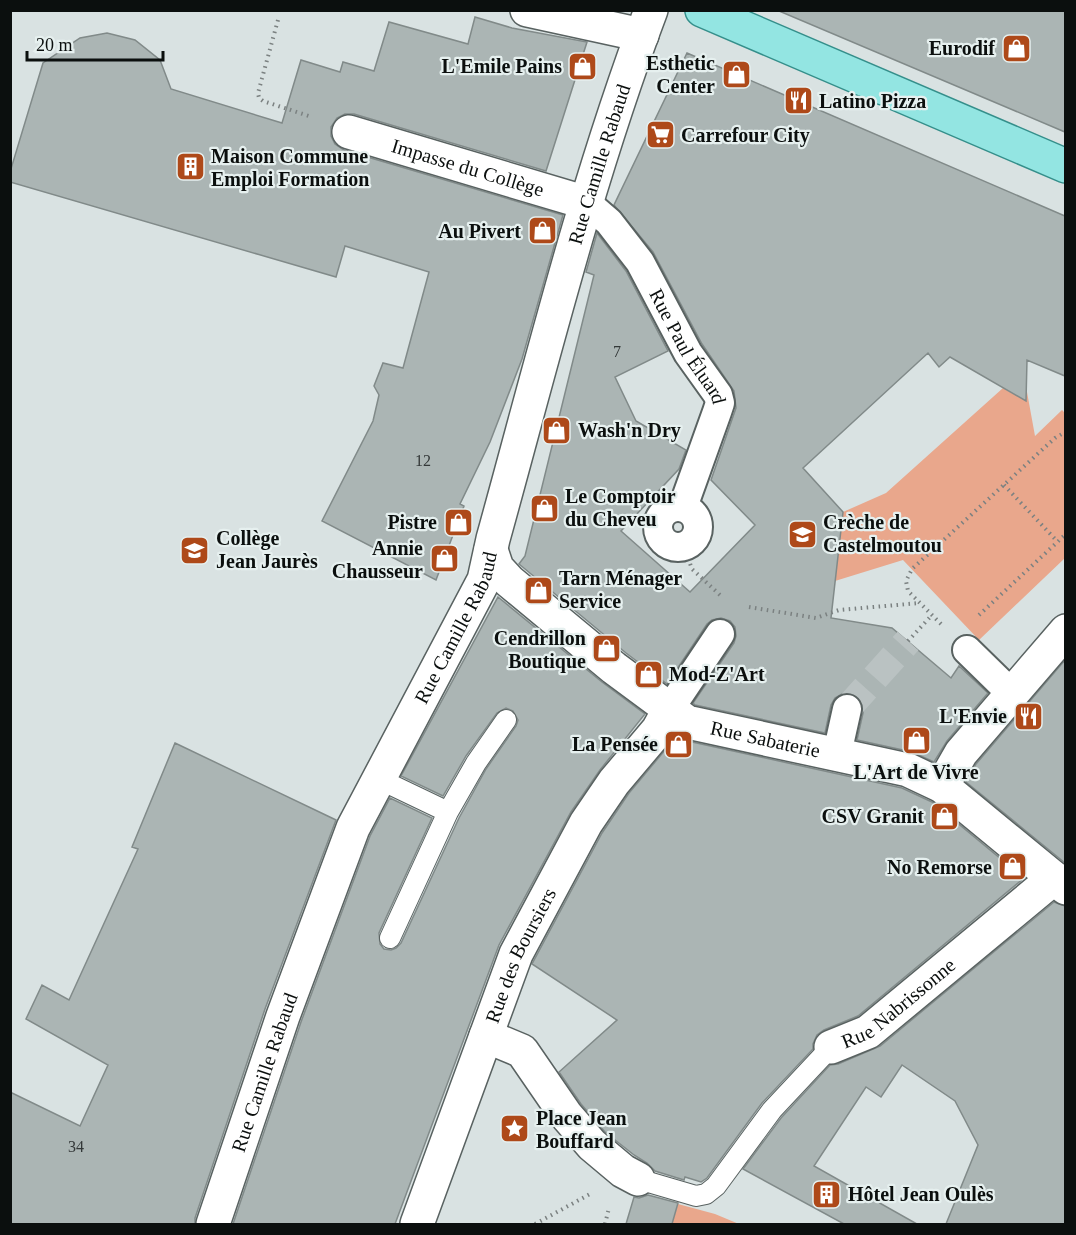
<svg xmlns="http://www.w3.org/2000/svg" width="1076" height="1235" font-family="'Times New Roman',serif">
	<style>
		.green { fill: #e9a78c }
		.building { fill: #abb5b4; stroke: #818a89; stroke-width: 1.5 }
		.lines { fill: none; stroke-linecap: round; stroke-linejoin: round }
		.pedestrian-tunnel { stroke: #bac2c2; stroke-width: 28; stroke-dasharray: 28 14; stroke-linecap: butt }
		.service-casing { stroke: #596261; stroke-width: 22 }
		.pedestrian-casing { stroke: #596261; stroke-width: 32 }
		.minor-casing { stroke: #596261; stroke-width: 36 }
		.primary-casing { stroke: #358f8b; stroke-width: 36 }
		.path { stroke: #7b8181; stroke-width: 4; stroke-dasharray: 1.5 4.5; stroke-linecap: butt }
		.service { stroke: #fff; stroke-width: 20 }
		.pedestrian { stroke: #fff; stroke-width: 28 }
		.minor { stroke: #fff; stroke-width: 33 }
		.primary { stroke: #93e5e2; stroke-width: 33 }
		.labels { text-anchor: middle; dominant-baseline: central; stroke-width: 4.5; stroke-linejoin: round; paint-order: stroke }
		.number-label { font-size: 16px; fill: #333838 }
		.poi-label { font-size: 20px; font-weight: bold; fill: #0b0f0e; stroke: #e6f0ef; text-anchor: end }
		.street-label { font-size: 20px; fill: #0b0f0e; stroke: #e6f0ef }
	</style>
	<rect width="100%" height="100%" fill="#d9e2e2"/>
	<path class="green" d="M1003,388L1013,394L1027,392L1035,436L1062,410L1065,413V558L979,640L903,560L835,581L843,512L886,493Z
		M678,1204L715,1214L739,1224H672Z"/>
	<path class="building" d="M779,10H1065V132L779,11Z
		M475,17L512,28L587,42L546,171L354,114H345L337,118L331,127V136L335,144L344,150L563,215L522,359L490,442L460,504L464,506L436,580L322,521L373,421L379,395L374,386L383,363L403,368L429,272L345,246L336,277L10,182V172L43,63L80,38L107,33L135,40L160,60L171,89L282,123L301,60L340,72L343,62L374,71L389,22L468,44Z
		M687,53L1065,216V376L1027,360L1026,401L950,357L939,367L928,353L803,468L843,512L831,618L892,628L951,678L959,666L988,693L947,741L934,762L912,752L857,740L863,713V705L859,697L851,693L842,694L835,698L831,705L825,733L695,705L693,703L734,643L736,636L735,627L730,621L721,618L712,620L707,624L667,684L626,653L519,564L525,556L594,275L586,272L597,233L626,271L668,351L615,377L636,421L686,450L679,469L621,531L690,592L755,525L711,480L736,408L734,391L702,344L653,252L614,205Z
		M498,597L602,682L645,714L600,770L571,812L499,945L395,1224H233L301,1022L370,836L390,798L432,818L379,933L380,944L384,949L391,950L396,948L401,943L459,818L486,769L516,726L518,720L513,711L506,708L497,713L466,756L443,796L401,776Z
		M1065,660V863L966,782L976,764Z
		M676,737L683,740L902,788L932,802L1024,878L858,1016L824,1030L817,1035L813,1044V1049L762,1103L707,1178L701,1182L685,1177L684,1180L655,1171L647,1163L634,1155L605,1132L581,1104L559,1072L617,1020L532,964L602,833L629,793Z
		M175,743L336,820L265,1009L195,1218V1224H10V1092L80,1126L108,1065L26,1019L42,985L69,1000L138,849L132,847Z
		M1054,902L1065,906V1224H946L978,1145L955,1101L902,1065L881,1097L866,1087L814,1166L917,1224H844L743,1169L781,1118L830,1065L838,1064L880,1046Z
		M648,1195L678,1203L672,1224H626L634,1197L639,1198Z"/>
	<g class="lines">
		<path class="pedestrian-tunnel" d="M847,709L908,641"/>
		<defs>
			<path id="service" d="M379,779L448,812
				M390,938L448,812L476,763L506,720
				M638,1179L696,1196L706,1194L716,1186L772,1110L831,1047"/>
			<g id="pedestrian">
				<path id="s1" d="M587,203L609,222L640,262L688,353L718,395L720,403L717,412L683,507"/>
				<circle cx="678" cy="527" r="20"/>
				<path d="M967,650L1013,695"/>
				<path d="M669,710L720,634"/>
				<path d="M837,754L847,709"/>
			</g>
			<g id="minor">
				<path d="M527,10L642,35"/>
				<path id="s2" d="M349,132L587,203"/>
				<path id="s3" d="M491,550L497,568L509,581L614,668L687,722L908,770L942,786L1066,888"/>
				<path d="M942,786L961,753L1066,631"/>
				<path d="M486,1036L522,1051L566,1115L592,1145L623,1171L638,1179"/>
				<path id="s4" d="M831,1047L868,1032L1054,878"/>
				<path id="s5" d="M213,1224L283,1016L353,828L484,580L493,539C542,362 586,182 651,10"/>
				<path id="s6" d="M417,1224L516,954L586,823L614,782L658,730L669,710"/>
			</g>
			<path id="primary" d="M702,10L1066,166"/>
		</defs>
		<use href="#service" class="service-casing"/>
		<use href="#pedestrian" class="pedestrian-casing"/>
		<use href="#minor" class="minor-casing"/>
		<use href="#primary" class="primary-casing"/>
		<path class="path" d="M278,20L258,93L259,98L263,101L312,117
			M1004,485L1057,541
			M684,547L692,569L720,595
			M749,607L816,618L839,610L920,603
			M979,615L1066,534
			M941,624L908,591L906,581L912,569L1055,438L1062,434H1066
			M908,641L932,615
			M535,1224L590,1194
			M605,1224L609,1208"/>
		<use href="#service" class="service"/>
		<use href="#pedestrian" class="pedestrian"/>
		<use href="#minor" class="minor"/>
		<use href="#primary" class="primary"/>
	</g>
	<defs>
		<symbol id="shop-square" viewBox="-11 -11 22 22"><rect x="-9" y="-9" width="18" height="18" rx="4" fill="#ae4919" stroke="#e6f0ef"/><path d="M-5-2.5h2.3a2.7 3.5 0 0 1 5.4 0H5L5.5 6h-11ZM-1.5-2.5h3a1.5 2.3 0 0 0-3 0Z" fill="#fff"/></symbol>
		<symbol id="restaurant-square" viewBox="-11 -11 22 22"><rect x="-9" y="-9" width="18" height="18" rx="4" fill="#ae4919" stroke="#e6f0ef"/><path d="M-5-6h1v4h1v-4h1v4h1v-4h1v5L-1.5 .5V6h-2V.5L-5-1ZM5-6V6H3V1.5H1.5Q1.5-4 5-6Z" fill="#fff"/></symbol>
		<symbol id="supermarket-square" viewBox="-11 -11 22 22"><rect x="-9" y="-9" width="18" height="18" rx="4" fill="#ae4919" stroke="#e6f0ef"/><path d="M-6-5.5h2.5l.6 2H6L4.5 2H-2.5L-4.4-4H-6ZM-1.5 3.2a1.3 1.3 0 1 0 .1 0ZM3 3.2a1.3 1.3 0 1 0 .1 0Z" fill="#fff"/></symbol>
		<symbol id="building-square" viewBox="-11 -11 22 22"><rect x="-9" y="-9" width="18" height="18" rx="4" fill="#ae4919" stroke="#e6f0ef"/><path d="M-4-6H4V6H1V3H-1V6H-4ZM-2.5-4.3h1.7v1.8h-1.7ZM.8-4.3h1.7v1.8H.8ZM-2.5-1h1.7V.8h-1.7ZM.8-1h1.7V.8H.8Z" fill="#fff"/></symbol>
		<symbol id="school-square" viewBox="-11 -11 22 22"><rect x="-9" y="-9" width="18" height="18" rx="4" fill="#ae4919" stroke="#e6f0ef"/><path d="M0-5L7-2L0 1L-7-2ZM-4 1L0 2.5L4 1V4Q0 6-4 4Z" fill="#fff"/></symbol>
		<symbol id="sight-square" viewBox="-11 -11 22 22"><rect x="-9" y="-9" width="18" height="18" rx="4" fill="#ae4919" stroke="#e6f0ef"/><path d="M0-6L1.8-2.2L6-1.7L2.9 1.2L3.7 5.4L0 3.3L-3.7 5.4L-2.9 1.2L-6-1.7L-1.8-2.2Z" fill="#fff"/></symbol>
	</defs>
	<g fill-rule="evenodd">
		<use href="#shop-square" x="1000" y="32" width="33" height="33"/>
		<use href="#shop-square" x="566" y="50" width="33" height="33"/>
		<use href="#shop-square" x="720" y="58" width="33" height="33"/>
		<use href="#restaurant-square" x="782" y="84" width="33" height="33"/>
		<use href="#supermarket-square" x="644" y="118" width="33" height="33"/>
		<use href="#building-square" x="174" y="150" width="33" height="33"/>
		<use href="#shop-square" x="526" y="214" width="33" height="33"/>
		<use href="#shop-square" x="540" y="414" width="33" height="33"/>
		<use href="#shop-square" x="528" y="492" width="33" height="33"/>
		<use href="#shop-square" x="442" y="506" width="33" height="33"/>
		<use href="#school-square" x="786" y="518" width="33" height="33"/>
		<use href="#school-square" x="178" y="534" width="33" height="33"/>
		<use href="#shop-square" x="428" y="542" width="33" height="33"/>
		<use href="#shop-square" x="522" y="574" width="33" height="33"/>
		<use href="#shop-square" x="590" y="632" width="33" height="33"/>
		<use href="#shop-square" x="632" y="658" width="33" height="33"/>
		<use href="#restaurant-square" x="1012" y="700" width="33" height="33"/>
		<use href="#shop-square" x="900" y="724" width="33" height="33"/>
		<use href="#shop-square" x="662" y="728" width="33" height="33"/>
		<use href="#shop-square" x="928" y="800" width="33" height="33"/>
		<use href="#shop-square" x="996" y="850" width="33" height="33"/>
		<use href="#sight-square" x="498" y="1112" width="33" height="33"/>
		<use href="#building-square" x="810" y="1178" width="33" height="33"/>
	</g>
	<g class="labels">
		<g class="number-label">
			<text x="617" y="351">7</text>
			<text x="423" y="460">12</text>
			<text x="76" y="1146">34</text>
		</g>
		<g class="poi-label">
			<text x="995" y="48">Eurodif</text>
			<text x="715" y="63">Esthetic<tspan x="715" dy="23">Center</tspan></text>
			<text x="562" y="66">L'Emile Pains</text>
			<text x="819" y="101" text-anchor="start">Latino Pizza</text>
			<text x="681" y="135" text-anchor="start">Carrefour City</text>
			<text x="211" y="156" text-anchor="start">Maison Commune<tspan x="211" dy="23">Emploi Formation</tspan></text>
			<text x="521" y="231">Au Pivert</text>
			<text x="578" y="430" text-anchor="start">Wash'n Dry</text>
			<text x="565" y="496" text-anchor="start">Le Comptoir<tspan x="565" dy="23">du Cheveu</tspan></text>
			<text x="437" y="522">Pistre</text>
			<text x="823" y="522" text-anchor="start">Crèche de<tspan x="823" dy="23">Castelmoutou</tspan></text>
			<text x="216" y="538" text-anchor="start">Collège<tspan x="216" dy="23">Jean Jaurès</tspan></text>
			<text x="423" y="548">Annie<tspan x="423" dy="23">Chausseur</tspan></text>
			<text x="559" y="578" text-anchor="start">Tarn Ménager<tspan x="559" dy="23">Service</tspan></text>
			<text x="586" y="638">Cendrillon<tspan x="586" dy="23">Boutique</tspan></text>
			<text x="669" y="674" text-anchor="start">Mod-Z'Art</text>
			<text x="1007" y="716">L'Envie</text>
			<text x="658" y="744">La Pensée</text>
			<text x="916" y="772" text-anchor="middle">L'Art de Vivre</text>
			<text x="924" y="816">CSV Granit</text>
			<text x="992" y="867">No Remorse</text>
			<text x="536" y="1118" text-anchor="start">Place Jean<tspan x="536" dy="23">Bouffard</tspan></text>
			<text x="848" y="1194" text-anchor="start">Hôtel Jean Oulès</text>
		</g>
		<g class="street-label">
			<text stroke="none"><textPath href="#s5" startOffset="1132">Rue Camille Rabaud</textPath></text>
			<text stroke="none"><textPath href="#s2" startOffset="124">Impasse du Collège</textPath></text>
			<text stroke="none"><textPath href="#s1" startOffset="177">Rue Paul Éluard</textPath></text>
			<text stroke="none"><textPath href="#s5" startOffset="646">Rue Camille Rabaud</textPath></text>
			<text stroke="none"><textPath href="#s3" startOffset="344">Rue Sabaterie</textPath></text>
			<text stroke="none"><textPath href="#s6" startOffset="288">Rue des Boursiers</textPath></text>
			<text stroke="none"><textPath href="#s4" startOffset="81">Rue Nabrissonne</textPath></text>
			<text stroke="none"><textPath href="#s5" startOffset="160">Rue Camille Rabaud</textPath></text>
		</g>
	</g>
	<rect width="1076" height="1235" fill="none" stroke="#0b0f0e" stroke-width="24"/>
	<path d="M27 51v9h136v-9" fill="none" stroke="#0b0f0e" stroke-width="3"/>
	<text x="36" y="51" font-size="18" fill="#0b0f0e" stroke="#e6f0ef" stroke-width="4.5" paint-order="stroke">20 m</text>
</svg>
